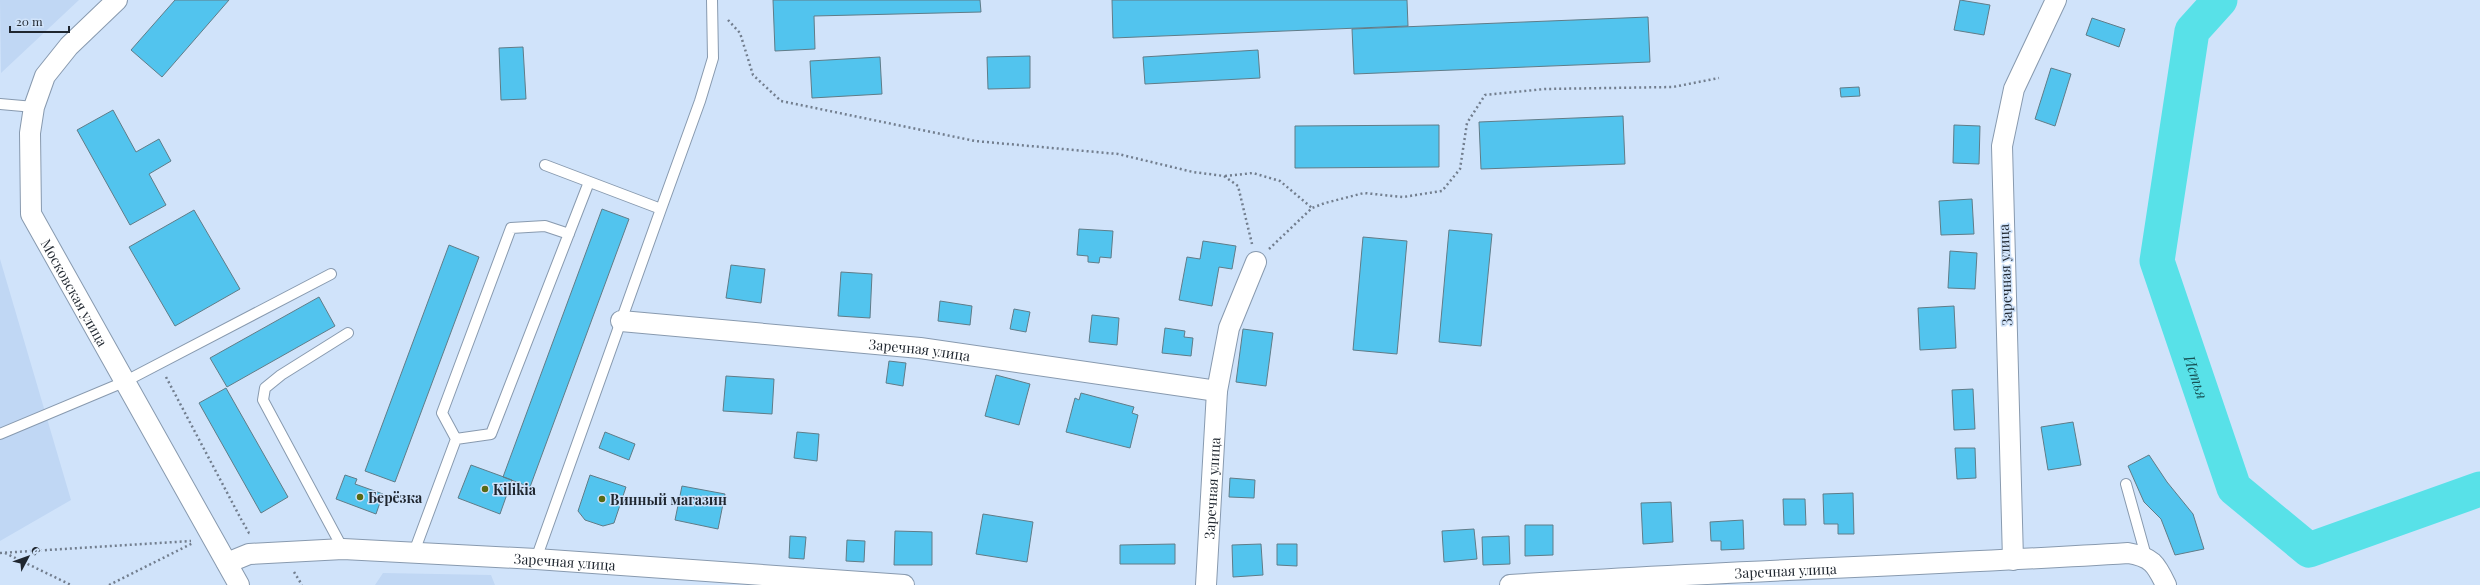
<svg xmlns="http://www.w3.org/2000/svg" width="2480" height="585" font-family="'Playfair Display',serif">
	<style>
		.built { fill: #c0d7f4 }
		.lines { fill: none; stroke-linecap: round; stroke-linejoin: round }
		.river { stroke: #58e1e8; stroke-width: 35 }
		.building { fill: #52c4ee; stroke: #607c88 }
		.lane-casing { stroke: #889aaf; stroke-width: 12 }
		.street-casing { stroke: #889aaf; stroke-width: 22 }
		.path { stroke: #727e8e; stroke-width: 2.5; stroke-dasharray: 2 3; stroke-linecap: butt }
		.lane { stroke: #fff; stroke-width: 10 }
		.street { stroke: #fff; stroke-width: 20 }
		.poi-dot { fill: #586914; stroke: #d0e3fa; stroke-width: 1.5 }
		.labels { text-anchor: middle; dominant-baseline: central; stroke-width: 3; stroke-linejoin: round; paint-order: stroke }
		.street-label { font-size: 14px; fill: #1f262f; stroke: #d0e3fa }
		.poi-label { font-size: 14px; font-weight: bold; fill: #1f262f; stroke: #d0e3fa; text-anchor: start }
		.water-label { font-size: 15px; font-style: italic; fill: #165154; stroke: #d0e3fa }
	</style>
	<rect width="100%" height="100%" fill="#d0e3fa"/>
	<path class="built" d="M0,0H79L1,73Z
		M0,259L71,500L0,541Z
		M383,573L491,575L495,585H375Z"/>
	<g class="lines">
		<path class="river" id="s1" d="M2220,0L2192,31L2157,261L2234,488L2309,550L2480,489"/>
	</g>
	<path class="building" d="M175,0H229L162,77L131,50Z
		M773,0H980L981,12L814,16L815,49L775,51Z
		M1112,0H1407L1408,26L1113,38Z
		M1960,0L1990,5L1984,35L1954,30Z
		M1648,17L1650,62L1354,74L1352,29Z
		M2092,18L2125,29L2119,47L2086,35Z
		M523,47L526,99L501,100L499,48Z
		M1258,50L1260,78L1145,84L1143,57Z
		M1030,56V88L988,89L987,57Z
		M880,57L882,94L812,98L810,61Z
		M2051,68L2071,74L2055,126L2035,119Z
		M1859,87L1860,96L1841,97L1840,88Z
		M113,110L136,152L159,139L171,161L149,174L166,205L130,225L77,130Z
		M1623,116L1625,164L1481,169L1479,122Z
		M1439,125V167L1295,168V126Z
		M1954,125L1980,126L1979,164L1953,163Z
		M1972,199L1974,234L1941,235L1939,201Z
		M602,209L629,219L530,487L503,477Z
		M194,210L240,289L175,326L129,247Z
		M1079,229L1113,231L1111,258L1100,257L1099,263L1088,262V256L1077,255Z
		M1449,230L1492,234L1481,346L1439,342Z
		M1363,237L1407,241L1397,354L1353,350Z
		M1203,241L1236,246L1232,269L1219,267L1212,306L1179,300L1187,257L1200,259Z
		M449,245L479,257L395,482L365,471Z
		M1950,251L1977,253L1975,289L1948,288Z
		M731,265L765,269L761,303L726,298Z
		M841,272L872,274L870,318L838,316Z
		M319,297L335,326L227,387L210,358Z
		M940,301L972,306L970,325L938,321Z
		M1954,306L1956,348L1920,350L1918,308Z
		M1014,309L1030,312L1026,332L1010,329Z
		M1092,315L1119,318L1117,345L1089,342Z
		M1165,328L1185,331L1184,337L1193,338L1191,356L1162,353Z
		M1243,329L1273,333L1266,386L1236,382Z
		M889,361L906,363L903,386L886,383Z
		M996,375L1030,384L1019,425L985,416Z
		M726,376L774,379L772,414L723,411Z
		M226,388L288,497L261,513L199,403Z
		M1973,389L1975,429L1954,430L1952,390Z
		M1081,393L1134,407L1132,413L1138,415L1130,448L1066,432L1075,398L1079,400Z
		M2073,422L2081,465L2048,470L2041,427Z
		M605,432L635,444L629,460L599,448Z
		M797,432L819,434L817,461L794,458Z
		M1955,448H1975L1976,478L1957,479Z
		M2149,455L2167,482L2193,514L2204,549L2175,555L2161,519L2144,502L2128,466Z
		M471,465L512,480L500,514L458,498Z
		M345,475L357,479L355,484L383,494L376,514L336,499Z
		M590,475L626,487L614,523L603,526L585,520L578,511Z
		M1230,478L1255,480L1254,498L1229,497Z
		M682,486L725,494L718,529L675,520Z
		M1853,493L1854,534H1838V524H1824L1823,494Z
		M1783,499H1805L1806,525H1784Z
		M1671,502L1673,542L1643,544L1641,503Z
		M983,514L1033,522L1027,562L976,554Z
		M1743,520L1744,549L1721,550V541H1711L1710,522Z
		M1525,525H1553V555L1525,556Z
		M1474,529L1477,559L1444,562L1442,531Z
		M895,531L932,532V565H894Z
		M790,536L806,537L804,559L789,558Z
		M1509,536L1510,564L1483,565L1482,537Z
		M847,540L865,541L864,562L846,561Z
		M1175,544V564H1120V545Z
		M1261,544L1263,575L1233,577L1232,545Z
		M1277,544H1297V566L1277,565Z"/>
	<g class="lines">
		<defs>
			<path id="lane" d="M0,104L34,107
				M661,209L700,101L713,58L712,0
				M0,434L124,382L331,274
				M456,439L442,413L511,228L545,226L569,234
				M2126,484L2146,556
				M343,549L263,400L265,388L281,375L348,333
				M414,552L456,439L491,434L589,182
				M536,559L661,209L545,165"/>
			<g id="street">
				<path id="s2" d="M117,0L69,46L45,76L34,107L30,133L31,214L239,585"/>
				<path id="s3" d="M621,321L920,348L1217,391"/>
				<path d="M2013,560L2002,146L2014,89L2056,0"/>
				<path id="s4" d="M227,563L249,554L343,549L536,559L904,585"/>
				<path id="s5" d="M1206,585L1217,391L1229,328L1256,262"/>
				<path id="s6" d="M1510,585C1716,571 1922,566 2128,553C2152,557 2156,564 2166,585"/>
			</g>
		</defs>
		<use href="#lane" class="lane-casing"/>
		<use href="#street" class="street-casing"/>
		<path class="path" d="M728,20L740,33L753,75L781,101L975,141L1118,154L1193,172L1224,176L1238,186L1252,244
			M1225,176L1253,173L1280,181L1312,208
			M1269,249L1312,208L1325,203L1364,193L1403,197L1442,191L1460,169L1467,123L1485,95L1545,89L1673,87L1719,78
			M166,377L241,519L249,533H252
			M0,553L191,541
			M5,553L71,585
			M294,572L302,585
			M109,585L193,543"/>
		<use href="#lane" class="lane"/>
		<use href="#street" class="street"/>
	</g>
	<g class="poi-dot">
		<circle cx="485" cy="489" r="4"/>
		<circle cx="360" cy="497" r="4"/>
		<circle cx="602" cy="499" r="4"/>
	</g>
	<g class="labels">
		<g class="street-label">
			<text transform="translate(2005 275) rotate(-92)">Заречная улица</text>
			<text stroke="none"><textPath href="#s2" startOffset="335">Московская улица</textPath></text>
			<text stroke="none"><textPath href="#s3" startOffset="300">Заречная улица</textPath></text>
			<text stroke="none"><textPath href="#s5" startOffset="97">Заречная улица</textPath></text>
			<text stroke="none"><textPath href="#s4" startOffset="340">Заречная улица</textPath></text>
			<text stroke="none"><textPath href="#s6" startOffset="276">Заречная улица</textPath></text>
		</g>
		<g class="poi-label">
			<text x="493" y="489">Kilikia</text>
			<text x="368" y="497">Берёзка</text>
			<text x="610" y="499">Винный магазин</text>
		</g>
		<g class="water-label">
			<text stroke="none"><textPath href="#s1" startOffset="397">Истья</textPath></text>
		</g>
	</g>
	<g transform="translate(28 557) rotate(49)" stroke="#d0e3fa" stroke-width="3" paint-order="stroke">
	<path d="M0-3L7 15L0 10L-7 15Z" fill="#1f262f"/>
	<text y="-6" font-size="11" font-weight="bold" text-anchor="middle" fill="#1f262f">С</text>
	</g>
	<path d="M10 26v6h59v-6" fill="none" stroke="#1f262f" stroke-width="2"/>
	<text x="16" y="26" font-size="12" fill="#1f262f" stroke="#d0e3fa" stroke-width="3" paint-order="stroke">20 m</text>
</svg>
